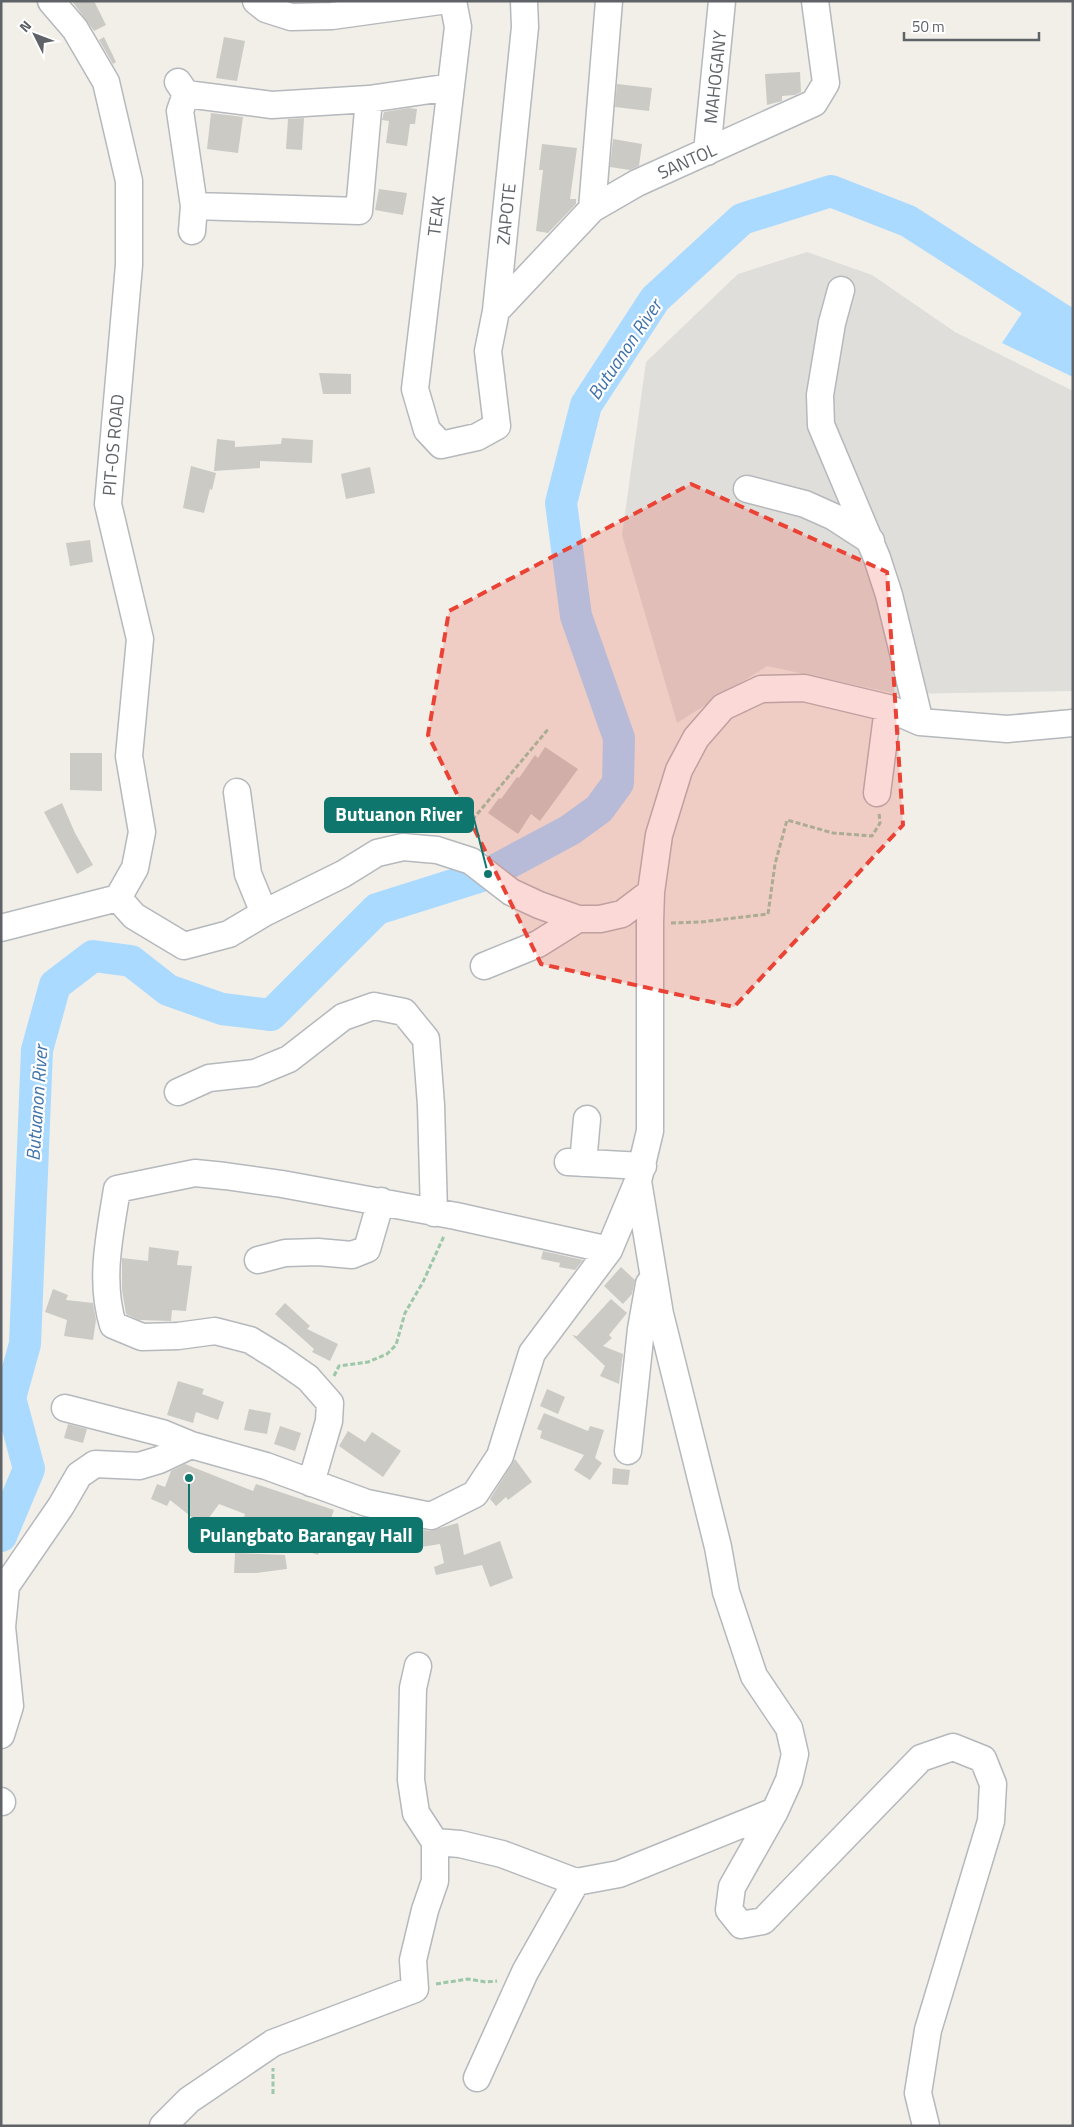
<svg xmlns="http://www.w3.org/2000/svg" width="1074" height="2127" font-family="'Titillium Web',sans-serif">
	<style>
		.industrial { fill: #e0deda }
		.water { fill: #aadaff }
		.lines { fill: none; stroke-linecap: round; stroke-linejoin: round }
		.river { stroke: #aadaff; stroke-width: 32 }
		.building { fill: #cccac5 }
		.minor-casing { stroke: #b5b8bc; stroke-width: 29 }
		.path { stroke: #9cc7a9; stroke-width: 3; stroke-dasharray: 5 2.5; stroke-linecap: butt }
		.minor { stroke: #fff; stroke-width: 26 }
		.marked { fill: #ea4335; fill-opacity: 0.2; stroke: #ea4335; stroke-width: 4; stroke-dasharray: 10 6; stroke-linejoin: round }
		.labels { text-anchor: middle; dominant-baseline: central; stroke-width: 4.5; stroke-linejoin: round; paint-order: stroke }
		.street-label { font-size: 18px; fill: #5f6368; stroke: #fff }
		.water-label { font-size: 19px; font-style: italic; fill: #4174aa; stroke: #fff }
		.leader { fill: none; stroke: #0f766e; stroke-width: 2 }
		.callout-dot { fill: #0f766e; stroke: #fff; stroke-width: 2 }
		.callout { fill: #0f766e; stroke: #0f766e; stroke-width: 2 }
		.callout-label { font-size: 19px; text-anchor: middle; font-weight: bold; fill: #fff }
	</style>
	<rect width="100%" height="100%" fill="#f1efe8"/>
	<path class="industrial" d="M807,252L872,275L955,332L1073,391V691L897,694L767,666L677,723L622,535L646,362L738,274Z"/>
	<path class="water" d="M1038,289L1073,308V377L1002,343Z"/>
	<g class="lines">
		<path class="river" d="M1,1536L29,1469L10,1398L25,1344L37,1050L55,985L93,956L131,961L168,990L222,1009L271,1015L377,909L488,874L570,830L599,809L618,783L619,738L576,616L561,503L586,405L655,299L742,219L831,191L908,221L1073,327"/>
	</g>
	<path class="building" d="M72,1H94L106,25L94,31Z
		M104,37L116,62L113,64L99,40Z
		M224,37L245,41L237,81L216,78Z
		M800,72L801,92L795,95L782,96V101L767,105L765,74Z
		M617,84L652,88L649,111L615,107Z
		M409,108L417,109L415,124H410L407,146L386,143L389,121L382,120L384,112Z
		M211,113L243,117L238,153L207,149Z
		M304,118L302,150L286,149L288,119Z
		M613,139L642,144L639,166L630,170L610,167Z
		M542,144L577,148L570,199H576V204L548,233L536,231L543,170H539Z
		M379,189L407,193L403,215L375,210Z
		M319,373L351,374V394H323Z
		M282,438L313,440L312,463L260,461V468L214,471L217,439L235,441V447L281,444Z
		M191,466L216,473L212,490L210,489L204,513L183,508Z
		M370,467L375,493L346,499L341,474Z
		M90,540L93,562L70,566L66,543Z
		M545,747L578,769L540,821L531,814L518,834L488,813L499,798L501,799L517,777L519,778L535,755L538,758Z
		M70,753H102V791L70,790Z
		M62,803L75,833L93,865L77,874L44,812Z
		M149,1247L179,1251L177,1265L192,1266L186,1311L172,1310L171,1321L139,1320L126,1314L122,1290V1258L148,1261Z
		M543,1251L583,1260L575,1270L559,1267L560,1263L541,1259Z
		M621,1267L635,1280L632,1294L623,1304L604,1286Z
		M53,1289L68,1295L66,1300L93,1303L96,1320L93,1340L64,1336L67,1320L45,1312Z
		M611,1299L627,1313L609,1335L612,1338L603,1346L623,1354L619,1384L600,1376L605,1366L572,1335L577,1336Z
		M285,1303L310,1326L307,1329L338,1344L330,1361L312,1352L314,1349L275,1314Z
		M178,1381L204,1389L202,1394L224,1402L218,1420L196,1412L193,1423L167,1415Z
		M547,1389L565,1397L558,1414L540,1406Z
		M249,1409L271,1413L267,1434L244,1430Z
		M544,1413L588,1431L590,1426L604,1430L595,1458L602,1463L590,1480L574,1470L584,1455L540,1438L542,1431L537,1429Z
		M68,1424L87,1429L83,1443L64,1438Z
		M280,1426L301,1433L295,1451L274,1444Z
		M348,1431L365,1442L372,1432L401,1451L383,1477L339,1446Z
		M515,1459L532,1482L508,1500L506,1497L496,1506L490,1499Z
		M185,1464L253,1491L256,1484L334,1510L318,1555L240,1529L245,1514L219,1504L203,1526L170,1500L167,1506L151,1499L157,1484L165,1487L171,1471Z
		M613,1468L630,1470L628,1485L612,1484Z
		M351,1516L408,1527V1529L415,1528L429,1531L458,1523L464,1555L500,1541L513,1578L490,1587L482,1565L436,1575L434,1567L444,1563L440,1544L415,1548V1545L377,1538L376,1546L348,1544Z
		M235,1553L285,1555L287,1569L256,1573H234Z"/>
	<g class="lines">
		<defs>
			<path id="minor" d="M51,1L75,29L106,82L129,181V265L108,504L140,639L129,756L142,832L135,868L118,898
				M256,1L266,9L291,17L332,16L440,1
				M453,1L458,27L415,389L427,430L441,445L477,437L497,426L488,351L496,311L525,27L524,1
				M178,82L186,94L180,111L194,206L192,231
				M186,94L272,105L369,99L451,87
				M707,152L722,1
				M194,206L359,211L369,99
				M592,209L609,1
				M841,290L832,323L820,395L821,425L877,558L889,595L920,722
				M496,311L592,209L637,183L814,103L826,83L815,1
				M747,489L805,504L834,517L871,541
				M237,792L248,874L264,913
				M877,793L888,708
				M118,898L134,916L184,946L229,934L264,913L343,874L377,853L403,847L437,850L471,861L511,892L539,905L578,919H600L622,914L651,892
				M1,928L118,898
				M484,966L538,944L578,919
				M178,1092L209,1078L255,1073L289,1059L343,1017L374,1006L404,1012L426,1039L431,1105L434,1213
				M568,1162L643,1166
				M583,1163L587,1119
				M638,1181L660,1314L718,1547L726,1592L754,1676L789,1728L795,1754L789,1780L775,1811L732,1887L729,1910L741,1925L763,1921L921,1758L953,1747L983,1759L993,1784L991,1821L928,2030L918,2093L926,2126
				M258,1260L285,1253L318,1252L352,1255L367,1249L381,1201
				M65,1408L162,1433L191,1445L266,1466L367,1503L431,1516L475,1494L500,1456L532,1353L609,1250L638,1181L650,1131V923L651,892L659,835L679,770L696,738L723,707L761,689L804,688L888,708L920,722L1007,729L1073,723
				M628,1451L641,1329L649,1284
				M311,1483L329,1421L330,1403L308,1378L278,1357L250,1340L215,1331L178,1336L142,1337L113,1325C99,1280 110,1234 117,1189L195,1173L225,1176L282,1184L456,1216L609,1250
				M1,1735L10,1706L2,1627L6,1586L61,1506L79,1475L95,1464L139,1466L159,1460L191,1445
				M1,1801L2,1802
				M435,1842L460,1844L502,1854L576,1882L619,1874L775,1811
				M477,2078L525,1972L576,1882
				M163,2126L189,2100L273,2043L415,1989L413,1960L425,1910L435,1881V1842L416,1813L411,1780L413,1688L418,1666"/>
		</defs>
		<use href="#minor" class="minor-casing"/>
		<path class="path" d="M444,830L473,819L549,728
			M671,923L701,922L768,914L775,864L787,820L833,833L872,836L880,823L879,812
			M334,1376L339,1366L368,1362L387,1354L396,1345L405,1313L423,1282L444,1236
			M436,1984L468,1979L486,1982L497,1981
			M273,2094V2068"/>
		<use href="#minor" class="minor"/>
	</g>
	<path class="marked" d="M691,484L887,572L903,825L734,1007L541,964L428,735L449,611Z"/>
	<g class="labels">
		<g class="street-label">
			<text transform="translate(715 77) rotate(-84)">MAHOGANY</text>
			<text transform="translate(687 161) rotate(-24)">SANTOL</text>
			<text transform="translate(506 214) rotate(-84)">ZAPOTE</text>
			<text transform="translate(436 216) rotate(-83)">TEAK</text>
			<text transform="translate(113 445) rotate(-85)">PIT-OS ROAD</text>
		</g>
		<g class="water-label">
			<text transform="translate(624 349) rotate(-56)">Butuanon River</text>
			<text transform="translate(36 1103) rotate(-86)">Butuanon River</text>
		</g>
	</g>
	<path class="leader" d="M488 874L473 815M189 1478L189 1535"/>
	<g class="callout-dot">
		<circle cx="488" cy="874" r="5"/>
		<circle cx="189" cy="1478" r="5"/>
	</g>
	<g class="callout">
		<rect x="325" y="798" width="148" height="34" rx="5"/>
		<rect x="189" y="1518" width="233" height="34" rx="5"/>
	</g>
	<g class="callout-label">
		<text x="399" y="821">Butuanon River</text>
		<text x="306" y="1542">Pulangbato Barangay Hall</text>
	</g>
	<rect width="1074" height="2127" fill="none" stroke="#5f6368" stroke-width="5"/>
	<g transform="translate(35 35) rotate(312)" stroke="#ffffff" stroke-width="4" paint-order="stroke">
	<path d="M0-4L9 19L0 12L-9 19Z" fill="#5f6368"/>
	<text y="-8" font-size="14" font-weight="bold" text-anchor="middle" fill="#5f6368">N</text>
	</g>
	<path d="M904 32v8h135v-8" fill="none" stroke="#5f6368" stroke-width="2.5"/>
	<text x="912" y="32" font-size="15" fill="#5f6368" stroke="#ffffff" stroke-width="4" paint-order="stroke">50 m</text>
</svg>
